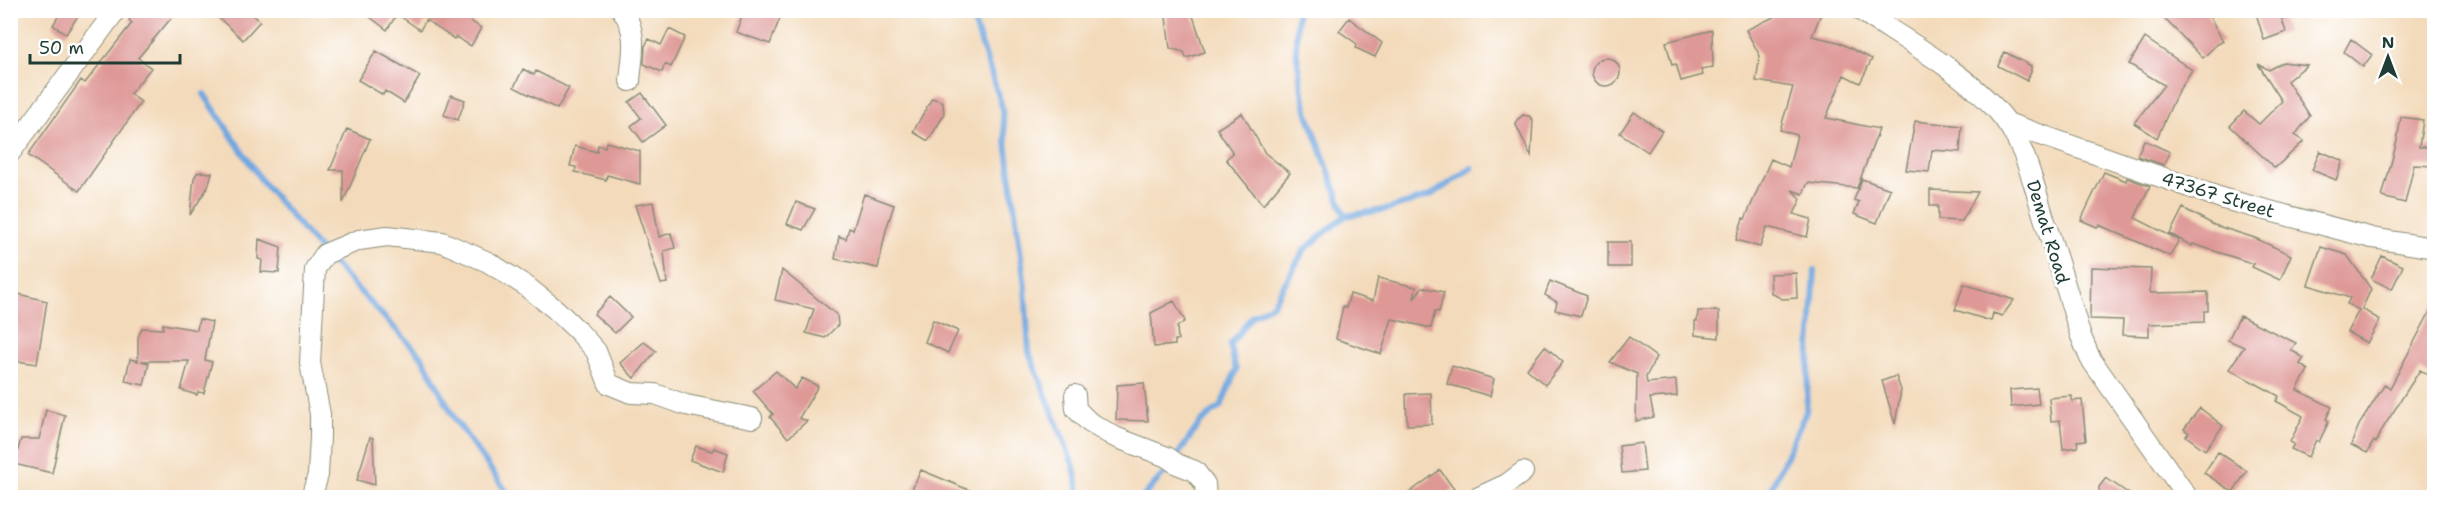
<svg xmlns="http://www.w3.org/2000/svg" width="2445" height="508" font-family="'Shantell Sans',sans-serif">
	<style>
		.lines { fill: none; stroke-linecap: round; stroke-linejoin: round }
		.stream { stroke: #72a7df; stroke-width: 6 }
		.building { fill: #de9896 }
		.minor-casing { stroke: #898c77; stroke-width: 22 }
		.minor { stroke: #fff; stroke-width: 20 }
		.labels { text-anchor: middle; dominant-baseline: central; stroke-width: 6; stroke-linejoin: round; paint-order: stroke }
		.street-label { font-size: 18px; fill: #1f3d34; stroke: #fff }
	</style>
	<rect width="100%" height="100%" fill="#fff"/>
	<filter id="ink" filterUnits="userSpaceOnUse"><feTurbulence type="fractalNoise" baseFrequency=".0167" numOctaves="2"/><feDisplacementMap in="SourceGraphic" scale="12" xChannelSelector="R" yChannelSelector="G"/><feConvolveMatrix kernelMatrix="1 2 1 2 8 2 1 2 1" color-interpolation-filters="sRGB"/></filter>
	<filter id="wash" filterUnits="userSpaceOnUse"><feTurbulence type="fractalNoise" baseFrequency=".008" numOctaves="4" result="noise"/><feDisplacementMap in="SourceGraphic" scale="24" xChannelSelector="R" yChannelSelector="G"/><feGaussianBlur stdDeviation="1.35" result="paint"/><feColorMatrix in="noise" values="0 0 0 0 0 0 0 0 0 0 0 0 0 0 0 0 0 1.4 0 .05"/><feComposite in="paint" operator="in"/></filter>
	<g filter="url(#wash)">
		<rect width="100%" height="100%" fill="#f3daba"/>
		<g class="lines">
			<path class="stream" d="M970,10L1001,103L1025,287L1029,352L1074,467L1080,498
				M1297,10L1296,48L1301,86L1308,114L1345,216
				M204,94L263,183L315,244L422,357L456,421L511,498
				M1142,498L1168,469L1200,423L1221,406L1236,370L1230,345L1252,316L1273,304L1304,250L1345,216L1389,209L1430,196L1472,168
				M1767,498L1806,412L1815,270"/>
		</g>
		<g id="blocks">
			<path class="building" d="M62,10H82L66,34L53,25Z
				M137,10H178L138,58L151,68L130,94L141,102L79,191L28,155L81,80L85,83L132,23L129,20Z
				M210,10H247L260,21L243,40Z
				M361,10H454L481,28L471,46L456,37L454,39L426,20L420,30L397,14L387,30Z
				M744,10H783L770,44L736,32Z
				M1165,10H1191L1205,52L1186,58L1184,52L1170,48Z
				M1789,10H1809L1821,14L1812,36L1838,42L1872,59L1860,83L1844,75L1826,118L1879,129L1857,188L1808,183L1803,194L1792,190L1801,199L1794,214L1811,219L1807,237L1767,227L1760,247L1736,240L1743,218L1745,219L1771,159L1789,167L1797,135L1780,130L1793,87L1756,81L1760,56L1746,30Z
				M2156,10H2206L2223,41L2216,45L2203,58Z
				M2255,10H2279L2286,32L2264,40Z
				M1349,18L1382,43L1375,57L1356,48L1357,44L1339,31Z
				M669,29L685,37L671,67L665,64L662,72L644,64L645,46L649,39L661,45Z
				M1712,30L1713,67L1701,69L1703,75L1681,81L1676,64L1672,65L1666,42Z
				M2145,38L2192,70L2177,93L2157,138L2134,123L2164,85L2129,64Z
				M2351,39L2372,55L2363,67L2344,52Z
				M376,51L420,76L404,103L385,91L383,95L358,80Z
				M2005,52L2031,66V72L2027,81L1998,66Z
				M1592 72a14 14 0 1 1 28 0a14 14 0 1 1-28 0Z
				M2283,62L2307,65L2287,81L2310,116L2295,135L2304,141L2275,168L2230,126L2244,111L2259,124L2282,101L2258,64L2269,70Z
				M523,69L534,75L536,71L569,88L557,109L514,87Z
				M642,93L666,125L643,142L631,126L641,118L629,102Z
				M451,95L465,100L458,120L444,115Z
				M932,98L943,102L944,115L928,141L913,132Z
				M1634,112L1662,131L1648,152L1620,133Z
				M1242,113L1265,153L1290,173L1263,205L1226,159L1233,153L1217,129Z
				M1523,115L1529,116L1533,120L1531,156L1516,125L1517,120Z
				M2401,117L2423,120L2419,147H2434V166L2414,165L2405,203L2382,197L2397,141Z
				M1915,121L1962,126L1960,152L1932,150L1929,172L1906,170Z
				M347,129L370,139L343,203V170H330Z
				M2144,140L2170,152L2164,165L2137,156Z
				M606,142L640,151V184L607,175L606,180L575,172L576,167L570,166L575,146L597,152L598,145L605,147Z
				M2320,151L2343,161L2336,180L2312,170Z
				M202,172L212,173L208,187L190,215L194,178L197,173Z
				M2104,172L2126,181L2127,178L2150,186L2135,218L2179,240L2170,256L2099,225L2097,227L2081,220Z
				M1862,179L1890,189L1877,223L1854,214L1859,202L1854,200Z
				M1930,190L1978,192L1962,221L1938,220V206H1930Z
				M864,194L894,205L886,230L878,268L835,259L839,236L846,239L849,228L853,230Z
				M653,202L659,237L671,233L675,248L664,251L667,283L661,284L635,205Z
				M796,202L815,209L803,230L787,224Z
				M2183,208L2214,225L2255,238L2291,255L2280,280L2252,267L2254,264L2193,244L2192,246L2170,234Z
				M259,239L281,247L279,273L261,272L262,260L258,259Z
				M1608,242H1631V267H1608Z
				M2321,247L2347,255L2371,289L2362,309L2380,320L2367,343L2347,332L2359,310L2347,304L2350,298L2308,285Z
				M2382,256L2403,266L2392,289L2371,279Z
				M2091,267L2151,269L2150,293L2208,292V311H2204V322L2149,324V336L2122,335L2123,320L2090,319Z
				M782,270L837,315L838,325L825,338L806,333L814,309L775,300Z
				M1796,273L1797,298L1782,299L1771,293L1770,274Z
				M1378,278L1416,287L1414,299L1422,287L1444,292L1439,312L1435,311L1431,328L1392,319L1381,354L1336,339L1343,306L1346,308L1350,294L1373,301Z
				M1550,281L1587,296L1581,316L1555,310L1557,302L1545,295Z
				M1964,284L2014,300L2002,316L1993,313L1991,321L1955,310Z
				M10,292L47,301L37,364L10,360L13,322H10Z
				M610,297L631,317L615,333L594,314Z
				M1174,301L1185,321L1177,327L1178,340H1175V345L1154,347L1151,313Z
				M2434,304V379L2420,370L2383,428L2376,443L2374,441L2367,453L2351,445L2359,425L2385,384L2390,388Z
				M1698,311H1719V338L1695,335V321H1697Z
				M2240,316L2296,343L2291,350L2304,358L2300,364L2308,370L2297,390L2332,407L2326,419L2329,421L2319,442L2316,440L2308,457L2291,449L2294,444L2290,442L2303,416L2276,401L2279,396L2229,369L2244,347L2228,340Z
				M199,319L212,322L205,360L212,362L204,393L198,392L197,395L181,390L189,361H141L149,363L144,385L125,381L130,359L138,361V337L142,328L163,329V324L197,330Z
				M933,320L958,331L948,353L925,342Z
				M1629,337L1656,357L1646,377L1647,383L1676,380L1677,396L1650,398L1654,417L1636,421L1637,374L1610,362Z
				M644,342L656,351L634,378L620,363Z
				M1545,346L1563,362L1545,385L1527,369Z
				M1452,366L1494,379L1490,396L1447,384Z
				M776,371L795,389L802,378L818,386L799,418L807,421L788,438L770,417L773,414L753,391Z
				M1896,376L1901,390L1895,424L1882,381Z
				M1144,383L1148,421L1116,420L1117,385Z
				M2037,388L2039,404L2011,407L2010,390Z
				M1431,393L1432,424L1407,425L1406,394Z
				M2072,396V401L2082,400L2086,440L2077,441L2078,447L2063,449L2060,420L2051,421L2049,398Z
				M2200,408L2223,426L2205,450L2186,436L2189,433L2184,429Z
				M46,410L65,415L52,473L14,464L21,439H39Z
				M370,437L373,438L375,485L357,480Z
				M1642,443L1645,471L1622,473L1619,446Z
				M696,446L712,451L714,448L728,453L723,472L690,460Z
				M2218,452L2247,471L2233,492L2204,473Z
				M921,470L986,497V498H908Z
				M1440,470L1454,489L1443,498H1402Z
				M2106,478L2135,498H2100L2099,487Z"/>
		</g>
	</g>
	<g filter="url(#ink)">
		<use href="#blocks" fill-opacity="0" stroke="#898c77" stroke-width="1.5"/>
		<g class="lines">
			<defs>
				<path id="minor" d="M622,10C639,34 632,54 630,81
					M1860,10C1905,40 1960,70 1996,109C2024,139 2033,183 2045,221C2057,259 2069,296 2080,334L2090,358L2188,498
					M2007,123L2224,199L2372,238L2434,248
					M10,153L116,10
					M1075,395L1076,409L1089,422L1115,437L1167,457L1177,464L1195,471L1205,484L1206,498
					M311,498L318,475L320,437V414L310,363L315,269L325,254L359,240L387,236L442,242L488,262L526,286L555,309L578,331L596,351L609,384L631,393L655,394L686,405L752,418
					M1477,498L1507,484L1523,472"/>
			</defs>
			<use href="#minor" class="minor-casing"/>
			<use href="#minor" class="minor"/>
		</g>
	</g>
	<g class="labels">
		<g class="street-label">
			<text transform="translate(2218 195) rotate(17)">47367 Street</text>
			<text transform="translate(2048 232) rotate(73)">Demat Road</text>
		</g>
	</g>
	<rect width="2445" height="508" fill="none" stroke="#fff" stroke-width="36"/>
	<g transform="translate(2388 57)" stroke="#ffffff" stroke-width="4.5" paint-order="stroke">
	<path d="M0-4.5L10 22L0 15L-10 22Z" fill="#1f3d34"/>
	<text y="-9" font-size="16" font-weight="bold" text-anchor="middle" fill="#1f3d34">N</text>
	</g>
	<path d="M30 54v9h150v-9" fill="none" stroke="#1f3d34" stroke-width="3"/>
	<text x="39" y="54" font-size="18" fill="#1f3d34" stroke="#ffffff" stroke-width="4.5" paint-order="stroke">50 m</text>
</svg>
